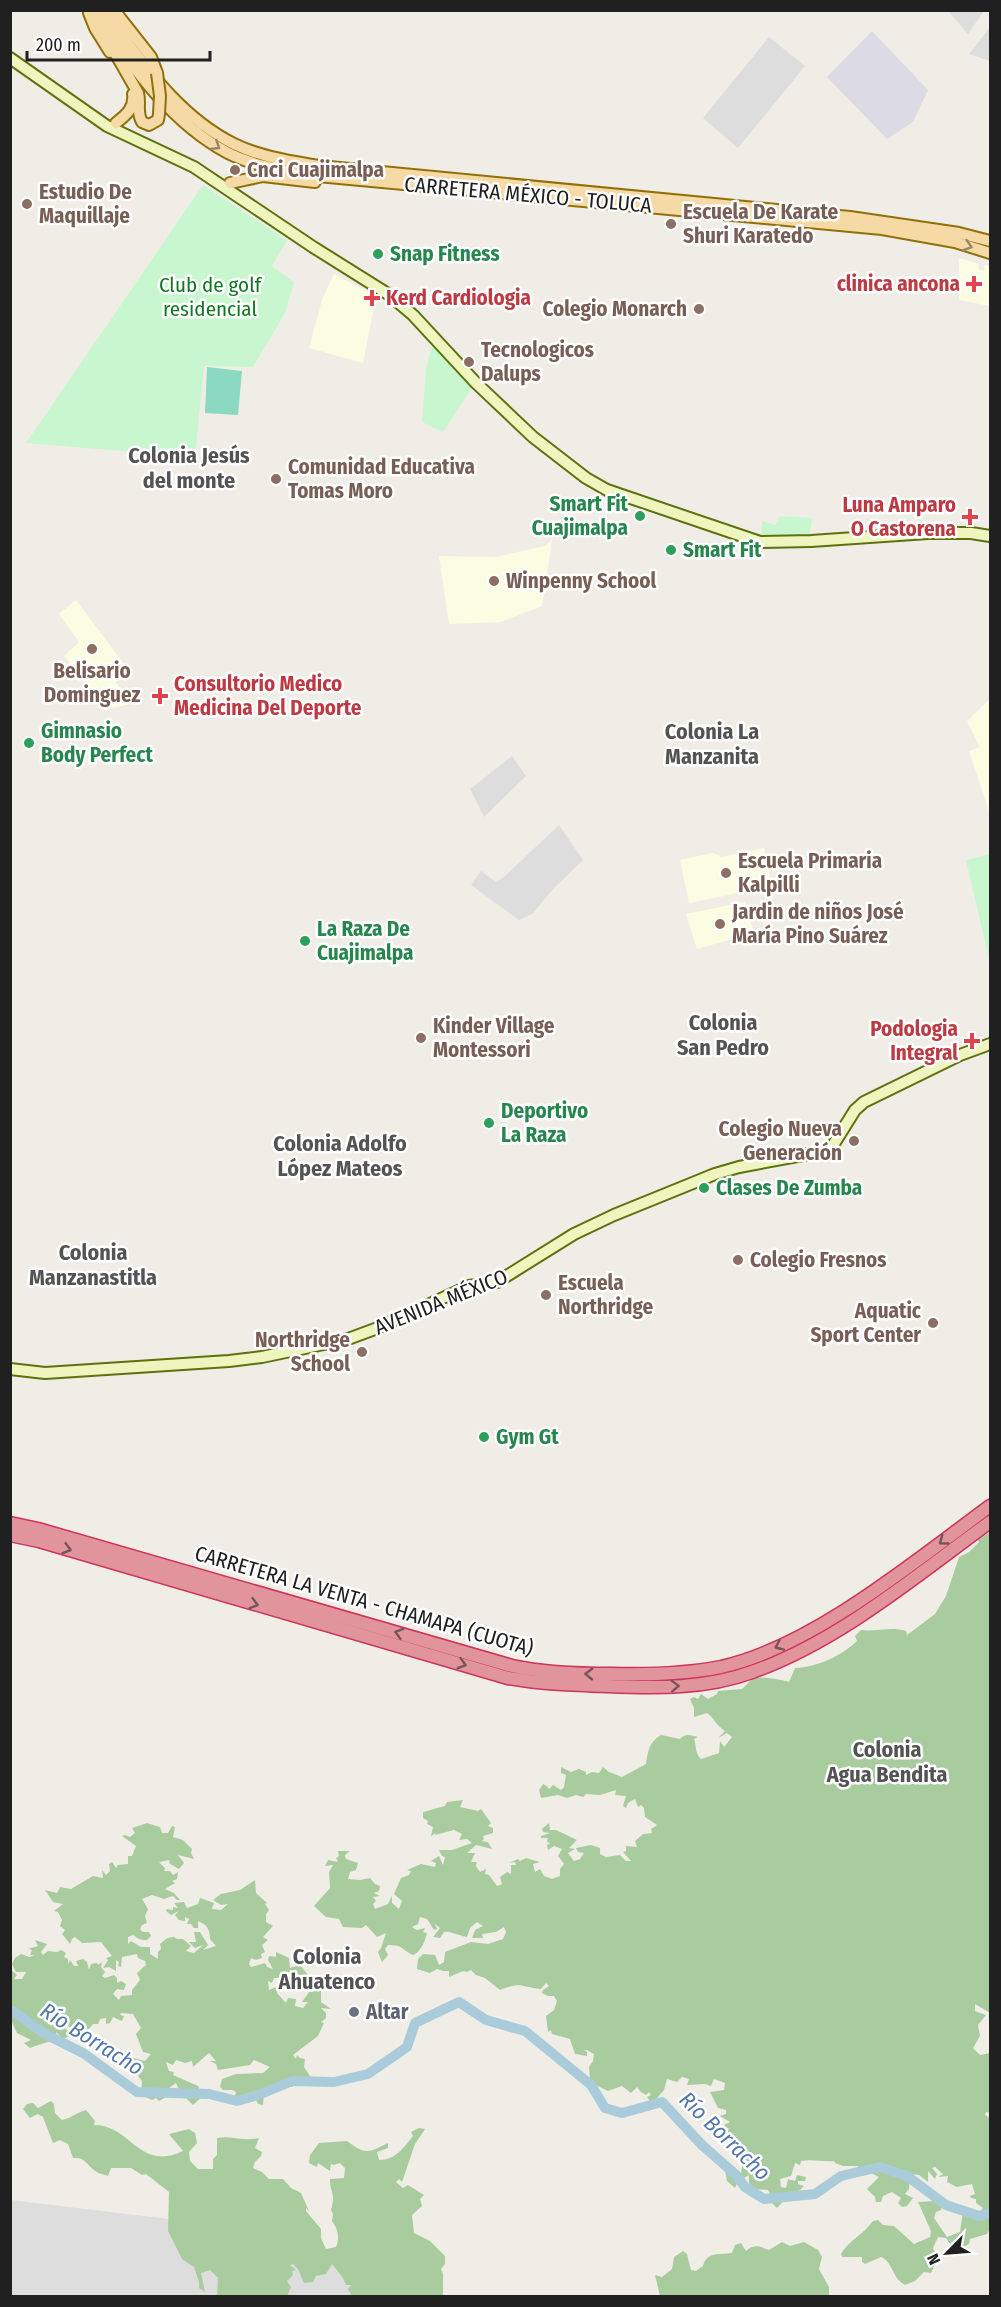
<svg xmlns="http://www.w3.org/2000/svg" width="1001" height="2307" font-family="'Fira Sans Condensed',sans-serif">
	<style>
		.residential { fill: #dedddd }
		.education { fill: #fbfde3 }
		.forest { fill: #a8cc9e }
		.park { fill: #c8f6cf }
		.pitch { fill: #8bd9c1 }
		.plaza { fill: #dcdbe5 }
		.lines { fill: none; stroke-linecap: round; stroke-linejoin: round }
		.river { stroke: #aacbda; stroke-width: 10 }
		.secondary-casing { stroke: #5e710d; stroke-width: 14 }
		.primary-casing { stroke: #91700a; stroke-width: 14 }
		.motorway-casing { stroke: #cf325b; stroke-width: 15 }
		.secondary { stroke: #eef5bf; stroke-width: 10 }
		.primary { stroke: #f6daa6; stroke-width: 10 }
		.motorway { stroke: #e1949c; stroke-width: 12 }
		.primary-bridge-casing { stroke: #91700a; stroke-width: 14; stroke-linecap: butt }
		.primary-bridge { stroke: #f6daa6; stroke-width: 10 }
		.oneway { stroke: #96866a }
		.oneway2 { stroke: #775458 }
		.education-dot { fill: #8d6e63; stroke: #fff; stroke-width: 2 }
		.leisure-dot { fill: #2e9e5b; stroke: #fff; stroke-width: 2 }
		.health-dot { fill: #e0444e; stroke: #fff; stroke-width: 2 }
		.worship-dot { fill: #6b7280; stroke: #fff; stroke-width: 2 }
		.labels { text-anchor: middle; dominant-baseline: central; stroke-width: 5; stroke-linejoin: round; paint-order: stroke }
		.education-label { font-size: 21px; font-weight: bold; fill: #785e54; stroke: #fff; text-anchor: start }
		.street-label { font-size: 21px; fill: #202020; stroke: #fff }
		.leisure-label { font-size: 21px; font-weight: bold; fill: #27864d; stroke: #fff; text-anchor: start }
		.health-label { font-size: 21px; font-weight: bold; fill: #be3a42; stroke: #fff; text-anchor: end }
		.park-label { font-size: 21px; fill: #137824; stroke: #fff }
		.worship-label { font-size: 21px; font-weight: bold; fill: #5b616d; stroke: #fff; text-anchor: start }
		.neighbourhood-label { font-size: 22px; font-weight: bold; fill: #535353; stroke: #fff }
		.water-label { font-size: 22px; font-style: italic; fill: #5277aa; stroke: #fff }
	</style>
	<rect width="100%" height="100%" fill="#f0ede7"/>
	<path class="residential" d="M948,11H984L968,34Z
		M990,27V61L969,54Z
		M769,37L805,66L738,148L703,118Z
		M512,756L526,776L484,817L470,789Z
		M559,825L583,860L554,888L532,914L519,920L471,885L481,871L496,882L504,877Z
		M11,2200L243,2228L435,2296H11Z"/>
	<path class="education" d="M959,258L979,264L978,269L984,271L985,265L990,266V306L959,300Z
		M334,274L376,296L363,363L309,348L322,300Z
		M552,540L542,606L501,622L449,624L439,556L496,557L545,546Z
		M76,600L127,668L122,672L125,675L116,682L130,704L109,709L64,656L79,642L59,614Z
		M990,699V814L969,751L980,747L967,721Z
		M764,848L772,886L689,903L680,860L713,853L722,857Z
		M745,902L754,933L697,949L686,914Z"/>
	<path class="forest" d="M990,1532V2013L975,2004V2011L986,2015L978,2025L980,2036L973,2048L980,2055L990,2053V2113L986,2112L985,2115L990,2118V2229L987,2234L970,2239L969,2244L962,2248L952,2247L946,2238L938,2237L933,2248L938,2258L931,2273L924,2272L915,2281L905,2285C892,2278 893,2262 881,2257L865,2264L862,2262V2257H842L841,2254C850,2239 863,2235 873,2221L878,2220L883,2225L894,2226L914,2244L930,2237L931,2231L918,2202L935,2201L942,2205L941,2210L936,2212L934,2218L947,2237L960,2232L963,2211L976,2216L983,2208L976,2203V2199L971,2198L970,2196L975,2194L972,2184L957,2187L947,2182L948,2176L938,2177L943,2174L935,2167L932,2168L937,2174L935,2179L928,2171V2182L919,2175L910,2174L909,2189L905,2194L913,2198L907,2206L902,2207L898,2203L901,2198L892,2192L883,2196L881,2202H876L875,2197L867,2189L879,2177L857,2166H843L835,2163L834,2161C821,2162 813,2159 801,2161L800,2165L795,2163L791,2176L780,2179L781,2187L786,2188L788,2179L795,2181L797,2175L806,2177L805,2181H798V2184L804,2186L800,2190L790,2194L777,2208L771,2202L772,2198L768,2190L754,2189L749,2183V2175L738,2181L735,2188L727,2181L725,2170L731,2165L741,2173L743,2162L737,2158L738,2155L734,2154L735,2151L727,2133L729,2129L724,2125L730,2122L720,2116L726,2114V2110L718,2108L710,2092L724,2090L725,2083L714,2079L711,2086L705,2084L687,2085L689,2079L682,2077L677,2082L667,2079L664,2090L652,2104L647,2097L651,2095L649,2092L646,2095L641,2092L637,2087L631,2093L622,2086L608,2091L594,2084V2081L590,2079L589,2067L593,2061L594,2054L587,2050H584L587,2052V2056L575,2054L570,2039L552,2034L551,2030L548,2032L546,2016L554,2010L557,2001L554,1996H548L542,1993L543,1990L549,1986L546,1983L541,1989C520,1987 523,1981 500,1990L485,1978L476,1975L471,1970L467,1972L463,1971L449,1977V1971H443L437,1969L430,1973L417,1969L418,1959L423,1954L435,1955L439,1965L444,1962L445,1952L471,1942L488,1944L503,1939L506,1932L504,1927L496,1932L482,1934L483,1938H472L475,1930L483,1926L477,1922L470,1928L467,1937C459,1936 451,1931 444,1932L440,1938L433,1937L440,1928L435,1924L437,1929L434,1930L427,1919L420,1917L418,1924L412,1927L417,1930L425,1928L423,1932L427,1933C425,1941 421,1952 413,1955C400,1949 404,1945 388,1945L385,1949L388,1955L382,1962L378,1952L381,1948L386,1933L377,1937L366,1925L362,1928L343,1927L339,1919L326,1917L314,1906L330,1888L329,1872L333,1865L325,1866L328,1860L338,1862L336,1858L339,1856L338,1851H350L345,1855L346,1859L358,1863L356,1870L350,1872L348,1879L360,1880L370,1878L375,1884L380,1886L379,1891L374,1893L380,1896L373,1897L376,1901L373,1904L375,1909L388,1904L392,1896V1903L399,1909L402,1901L394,1894L401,1878L409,1875L411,1871L407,1870L421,1864L435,1867L436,1863L431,1861L439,1856L443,1865L445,1857L442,1856L439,1850H452L472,1843L467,1839L459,1840L462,1834L454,1830L435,1835L436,1833L431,1836L433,1827L427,1824L428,1821L423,1818V1812L445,1806L447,1802L463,1800L460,1807L478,1811L481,1809L491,1823L488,1826L493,1828V1833L483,1836L484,1840L481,1841L488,1842L492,1849L476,1845L467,1853H475L471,1862H477L476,1866L480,1872L486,1869L485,1874L489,1875L497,1886L502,1884L500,1877L507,1872L511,1874V1865H516L515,1862L509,1863L518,1859L520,1861L526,1858L540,1862L533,1864L535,1872L540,1869L544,1876L552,1879L560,1876V1869L564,1864L558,1856L562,1849L554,1846L548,1850L547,1845L550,1844L547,1841L548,1838H541V1836L550,1833L543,1832L542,1829L549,1823L550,1830H556L577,1840L569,1848L575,1849L568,1853L574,1861L580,1859L584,1853L578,1852L576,1848L591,1845L600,1848V1854L606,1857L620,1855L626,1861H631L623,1852L626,1851V1846L637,1847L635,1841L643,1834L652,1833L651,1829L657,1825L645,1817L644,1808L641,1805L638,1807L635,1799L628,1803L626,1808L623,1806L626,1796L615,1795L616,1790L600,1795L586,1794L583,1797L576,1795L567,1798L558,1795L541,1798L539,1790L543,1784L547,1786L549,1789L553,1785L561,1790L564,1787L566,1775L561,1773V1767L571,1772L579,1769L586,1772V1775L592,1772L599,1773L603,1767L609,1772L622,1777L646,1764C648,1751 649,1742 661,1735L680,1739C685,1733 691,1735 698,1737L694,1739C697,1746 694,1752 701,1759L719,1753L720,1741L724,1747L732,1737L727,1733L718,1738L725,1731C714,1723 716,1720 707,1713L694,1717V1708L690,1699L694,1697L698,1699L701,1694L708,1699L717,1694L718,1691L742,1689C746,1686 750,1680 754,1678C759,1676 784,1680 789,1682L795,1668C818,1667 841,1656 857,1641L855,1636L861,1630C876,1632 891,1626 906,1631L907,1635L935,1614L946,1596L959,1557L969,1552L979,1542L978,1540Z
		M147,1823L160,1827L162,1833H168L172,1826L175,1827L173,1837L183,1840L192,1849L191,1853L194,1859L178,1855L184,1863L179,1869L170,1864L169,1860L159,1862L165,1868L164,1871H170L173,1875L178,1872L177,1879L172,1881L175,1883L165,1889L174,1893L180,1900H177L173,1896L164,1899L152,1895L142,1899L148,1909L145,1916L147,1923L142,1925L140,1929L143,1932H149L151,1936L147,1940C140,1940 138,1939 133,1935L128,1937V1944L131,1941L141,1947H150V1954L158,1959V1952L161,1949L160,1944L167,1938L174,1937L177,1939H183L191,1946L186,1951L194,1953L203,1945L195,1948L189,1942H196L194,1932H200L208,1945L203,1950L216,1946L210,1939C210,1929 207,1925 198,1921V1928H194L191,1924H187L189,1919L185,1917V1921L179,1920L175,1915L179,1911L171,1915L166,1911L167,1909L173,1910V1907L178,1908L174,1903L184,1902L187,1908L198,1904L200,1898L214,1903L212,1909L221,1910L228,1904L221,1905L213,1900L221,1894L240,1890L255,1880L256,1893L267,1903L265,1904L269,1910L266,1914V1922L273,1926L263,1937L268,1940L262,1945L265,1952L261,1954L262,1958L256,1960L251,1958L249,1964L251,1967L265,1963L267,1967L273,1969L268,1960L269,1956L276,1957V1952L289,1958L290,1968L300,1965L308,1975L301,1989L299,1987L301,1981H297L295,1992L285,1988L288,1980L281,1984L280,1978H274L272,1983L268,1981L269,1990L279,1986L277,1993L286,2003L288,1998L296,1999L295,2006L303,2008L308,2002H302L309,1992L321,1990V2002L331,2009L321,2008L326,2013V2018L321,2022L324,2023L318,2036L293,2055L296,2059L297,2055L300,2058L305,2059L304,2067L312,2079L297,2082L292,2087L271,2086L264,2093L263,2105L258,2104L254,2095H249L238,2103L234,2099L236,2092L232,2090H223L220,2087L222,2079L236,2074L263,2073L270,2067L254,2060L250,2065L218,2070L216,2064L210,2061H216L209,2053L193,2067L192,2061L185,2063L176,2060L173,2065L166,2062L169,2071L174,2072L173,2075L198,2086L203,2096L193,2105L180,2092L176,2083L169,2088L168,2092L172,2094L159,2101L156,2098L152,2100L141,2095L142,2081L132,2068L133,2058L145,2061L151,2054L143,2052L136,2034L141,2028L133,2014L121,2013L120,2015L124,2016L122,2021L113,2017L110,2023L106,2024V2018L100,2019L98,2024H93L88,2030L78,2025L75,2031L67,2025L65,2029L70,2031L71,2035L63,2039L56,2032L57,2039C47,2043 39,2044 30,2048L24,2043L31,2040L17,2033L11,2020V1970L17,1975L14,1979H22L26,1972H16L12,1964L15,1958L21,1954L29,1957L35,1955H30L32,1950L28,1949L38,1946L35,1940L47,1944L41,1952L43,1955L48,1951L57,1952L61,1950L66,1953L64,1957L68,1959V1964L70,1960L74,1966H78L76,1961L83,1959L87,1962L89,1970L91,1964L97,1963L98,1965L102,1962L101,1967L105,1972L102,1976L105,1978L114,1975L117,1978V1983L121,1981L126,1984L124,1990L117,1989L113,1994L119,2000L121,1996L132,1995V1990L140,1980L137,1973L146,1965L145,1961L138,1958L137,1954L122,1957L121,1967L118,1966L119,1962L116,1960V1971L109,1967L103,1968L108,1960L106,1958L112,1956L101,1942L82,1943L75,1937L72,1939L70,1944L62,1934L65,1930L60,1926L62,1920L58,1912L54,1911L63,1904L53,1902L45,1890L57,1893L60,1887L71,1889L93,1876L103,1878L102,1870L106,1875L110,1871L109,1864L112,1862L116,1868L118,1865L128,1864V1856H132L136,1846L122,1836L125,1835L130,1837L135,1833L132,1828Z
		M51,2101L54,2104L55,2113L62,2120C72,2118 77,2112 86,2110L95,2121L94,2125C132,2125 138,2172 183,2151L169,2134L189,2129L195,2133L197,2143L189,2152L190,2161L198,2169H213V2159L217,2155V2138C232,2135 242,2142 259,2138L255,2148L262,2152L261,2156L255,2162L253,2168L262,2172L269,2179H283L291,2188L301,2193L309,2211L306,2208V2211L321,2229V2238L326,2249L336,2247C340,2238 338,2229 332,2221L333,2214L331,2210C336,2192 330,2194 330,2179L344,2178L345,2168L340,2163L334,2165L331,2164L330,2171L318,2163L317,2167L309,2163L310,2155L319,2143L347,2141C366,2155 368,2153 388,2143V2148L377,2152L379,2160C396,2160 404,2147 413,2136L411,2132L419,2128L425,2129L415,2144L402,2182L399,2179L396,2182L403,2188L408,2185L424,2195L420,2199L422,2206L412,2215L414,2233L430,2241L445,2256V2264L441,2269L443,2274V2296H352L348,2289L351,2285H346L343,2278L332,2264L326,2274L316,2276L313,2282L304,2283L298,2269L293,2264L290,2265L296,2270L292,2271L293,2275L287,2281L291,2287L287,2296H217L218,2278L210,2270L201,2273L205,2292L199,2288V2282L194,2267L182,2259L168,2231L169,2192L146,2174L142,2175L131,2168H111L108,2176C103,2174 98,2174 94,2170C86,2164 85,2157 73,2158L68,2144L60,2140L53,2143L43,2117L38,2114L30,2118L23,2109L27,2104L33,2103L38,2108Z
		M782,2242L790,2246L804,2242L818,2250L822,2257L819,2269L829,2287V2296H660L655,2275L662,2277L672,2269L674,2257L683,2251L687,2254L691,2270L696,2271L703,2266C707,2251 719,2255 732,2253L735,2245L741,2243L746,2251C754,2244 759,2246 769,2250Z"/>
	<path class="park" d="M203,185L287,240L272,266L294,282L285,313L253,367L204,366L195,457L26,443Z
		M432,346L473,386L443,432L422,422L426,369Z
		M780,516L812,518L809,540L761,542L762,521L775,525Z
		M990,854V963L966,860Z"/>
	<path class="pitch" d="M207,367L242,371L238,415L205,413Z"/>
	<path class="plaza" d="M872,31L928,90L913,122L887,139L827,77Z"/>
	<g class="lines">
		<path class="river" d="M10,2012L13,2011L45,2034L83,2053L137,2092L209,2094L237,2101L261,2094L292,2081L334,2082L368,2074L407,2047L415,2023L459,2002L486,2020L525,2031L591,2085L605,2108L622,2113L662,2102L702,2145L735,2174L745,2187L764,2199L815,2194L841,2176L880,2167L907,2176L946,2205L979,2216L990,2213"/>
		<defs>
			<path id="secondary" d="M10,58L107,126L194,167L313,247L388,294L413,315L476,383L533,437L586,478L607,490L760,542L811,541L928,533H971L990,536
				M10,1369L45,1373L229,1361L262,1357L348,1339L375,1329L469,1286L497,1282L574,1234L614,1215L715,1174L739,1167L830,1150L855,1110L864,1102L960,1055L990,1044"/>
			<path id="primary" d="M93,10C130,63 169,122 228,153C252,165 281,170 307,175L882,229L955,242L990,253
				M102,10C141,60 176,115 234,144C261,157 290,161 319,166L850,217L959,233L990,241
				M114,10L151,57L157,73
				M89,13L95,28L110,52
				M110,44L138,93C141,103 136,112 142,122L149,125L158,120L159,114
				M116,123C126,115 135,108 133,94
				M230,183L263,176L315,182"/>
			<path id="motorway" d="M10,1523L38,1529L512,1666C545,1673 578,1674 612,1674C648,1675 685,1674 721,1667C812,1647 915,1561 990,1506
				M10,1535L39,1541L508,1678C541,1684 574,1685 608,1686C656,1688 706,1689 752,1672C838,1642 917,1575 990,1522"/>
		</defs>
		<use href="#secondary" class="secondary-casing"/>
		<use href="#primary" class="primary-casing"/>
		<use href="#motorway" class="motorway-casing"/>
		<use href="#secondary" class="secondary"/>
		<use href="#primary" class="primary"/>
		<use href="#motorway" class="motorway"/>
		<defs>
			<path id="primary-bridge" d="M157,73L160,96L159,114"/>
		</defs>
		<use href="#primary-bridge" class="primary-bridge-casing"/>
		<use href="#primary-bridge" class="primary-bridge"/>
	</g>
	<defs><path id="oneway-chevron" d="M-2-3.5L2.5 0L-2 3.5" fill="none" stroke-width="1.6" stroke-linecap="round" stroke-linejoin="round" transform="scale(1.5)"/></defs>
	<g class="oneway">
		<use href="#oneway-chevron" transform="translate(216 146) rotate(32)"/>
		<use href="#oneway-chevron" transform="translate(968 246) rotate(17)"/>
	</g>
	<g class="oneway2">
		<use href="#oneway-chevron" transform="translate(943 1541) rotate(144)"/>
		<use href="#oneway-chevron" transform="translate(67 1549) rotate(16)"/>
		<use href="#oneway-chevron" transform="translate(254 1604) rotate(16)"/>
		<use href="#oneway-chevron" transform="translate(399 1633) rotate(-164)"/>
		<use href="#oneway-chevron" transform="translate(779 1646) rotate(156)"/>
		<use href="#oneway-chevron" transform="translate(462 1664) rotate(16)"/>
		<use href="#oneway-chevron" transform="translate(589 1674) rotate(-179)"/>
		<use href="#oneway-chevron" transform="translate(675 1686) rotate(-2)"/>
	</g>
	<g class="education-dot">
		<circle cx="235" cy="170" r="6"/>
		<circle cx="27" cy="204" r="6"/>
		<circle cx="671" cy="224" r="6"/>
		<circle cx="699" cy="309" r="6"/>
		<circle cx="469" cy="362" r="6"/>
		<circle cx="276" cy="479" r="6"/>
		<circle cx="494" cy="581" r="6"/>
		<circle cx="92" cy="649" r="6"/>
		<circle cx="726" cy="873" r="6"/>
		<circle cx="720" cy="924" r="6"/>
		<circle cx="421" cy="1038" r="6"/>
		<circle cx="854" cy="1141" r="6"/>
		<circle cx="738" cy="1260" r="6"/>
		<circle cx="546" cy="1295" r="6"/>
		<circle cx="933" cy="1323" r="6"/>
		<circle cx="362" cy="1352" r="6"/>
	</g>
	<g class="leisure-dot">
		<circle cx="378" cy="254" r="6"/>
		<circle cx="640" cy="516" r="6"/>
		<circle cx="671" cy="550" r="6"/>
		<circle cx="29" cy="743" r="6"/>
		<circle cx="305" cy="941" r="6"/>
		<circle cx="489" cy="1123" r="6"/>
		<circle cx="704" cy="1188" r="6"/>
		<circle cx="484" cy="1437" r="6"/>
	</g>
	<g class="health-dot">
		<path d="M971 275h6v6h6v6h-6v6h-6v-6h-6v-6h6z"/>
		<path d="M369 289h6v6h6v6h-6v6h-6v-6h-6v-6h6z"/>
		<path d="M967 508h6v6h6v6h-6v6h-6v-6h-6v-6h6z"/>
		<path d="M157 687h6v6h6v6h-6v6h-6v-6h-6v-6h6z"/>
		<path d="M969 1032h6v6h6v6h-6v6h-6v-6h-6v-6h6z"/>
	</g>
	<circle class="worship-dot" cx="354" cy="2012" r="6"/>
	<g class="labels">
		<g class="education-label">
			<text x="247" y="170">Cnci Cuajimalpa</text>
			<text x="39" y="192">Estudio De<tspan x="39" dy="24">Maquillaje</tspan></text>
			<text x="683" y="212">Escuela De Karate<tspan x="683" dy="24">Shuri Karatedo</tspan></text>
			<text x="687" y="309" text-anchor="end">Colegio Monarch</text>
			<text x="481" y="350">Tecnologicos<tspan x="481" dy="24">Dalups</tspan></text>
			<text x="288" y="467">Comunidad Educativa<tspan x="288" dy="24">Tomas Moro</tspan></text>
			<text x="506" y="581">Winpenny School</text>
			<text x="92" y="671" text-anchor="middle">Belisario<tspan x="92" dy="24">Dominguez</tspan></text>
			<text x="738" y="861">Escuela Primaria<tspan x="738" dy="24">Kalpilli</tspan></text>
			<text x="732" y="912">Jardin de niños José<tspan x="732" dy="24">María Pino Suárez</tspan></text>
			<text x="433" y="1026">Kinder Village<tspan x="433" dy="24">Montessori</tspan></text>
			<text x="842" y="1129" text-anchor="end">Colegio Nueva<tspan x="842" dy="24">Generación</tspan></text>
			<text x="750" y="1260">Colegio Fresnos</text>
			<text x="558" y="1283">Escuela<tspan x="558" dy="24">Northridge</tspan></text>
			<text x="921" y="1311" text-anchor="end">Aquatic<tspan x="921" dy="24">Sport Center</tspan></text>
			<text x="350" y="1340" text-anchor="end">Northridge<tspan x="350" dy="24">School</tspan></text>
		</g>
		<g class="street-label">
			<text transform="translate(528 195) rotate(5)">CARRETERA MÉXICO - TOLUCA</text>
			<text transform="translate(441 1302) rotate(-22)">AVENIDA MÉXICO</text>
			<text transform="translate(364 1601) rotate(16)">CARRETERA LA VENTA - CHAMAPA (CUOTA)</text>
		</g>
		<g class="leisure-label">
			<text x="390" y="254">Snap Fitness</text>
			<text x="628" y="504" text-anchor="end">Smart Fit<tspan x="628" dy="24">Cuajimalpa</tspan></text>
			<text x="683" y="550">Smart Fit</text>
			<text x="41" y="731">Gimnasio<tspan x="41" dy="24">Body Perfect</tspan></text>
			<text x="317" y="929">La Raza De<tspan x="317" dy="24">Cuajimalpa</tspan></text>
			<text x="501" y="1111">Deportivo<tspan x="501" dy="24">La Raza</tspan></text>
			<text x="716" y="1188">Clases De Zumba</text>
			<text x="496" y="1437">Gym Gt</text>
		</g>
		<g class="health-label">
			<text x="960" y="284">clinica ancona</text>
			<text x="386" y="298" text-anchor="start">Kerd Cardiologia</text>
			<text x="956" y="505">Luna Amparo<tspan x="956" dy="24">O Castorena</tspan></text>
			<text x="174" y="684" text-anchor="start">Consultorio Medico<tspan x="174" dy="24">Medicina Del Deporte</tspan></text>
			<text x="958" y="1029">Podologia<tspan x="958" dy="24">Integral</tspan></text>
		</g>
		<g class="park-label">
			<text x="210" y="285">Club de golf<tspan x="210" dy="24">residencial</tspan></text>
		</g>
		<g class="worship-label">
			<text x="366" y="2012">Altar</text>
		</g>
		<g class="neighbourhood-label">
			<text x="189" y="455">Colonia Jesús<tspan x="189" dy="25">del monte</tspan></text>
			<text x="712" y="731">Colonia La<tspan x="712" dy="25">Manzanita</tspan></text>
			<text x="723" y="1022">Colonia<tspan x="723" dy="25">San Pedro</tspan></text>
			<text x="340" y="1143">Colonia Adolfo<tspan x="340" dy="25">López Mateos</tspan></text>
			<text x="93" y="1252">Colonia<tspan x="93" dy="25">Manzanastitla</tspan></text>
			<text x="887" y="1749">Colonia<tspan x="887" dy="25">Agua Bendita</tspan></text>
			<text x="327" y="1956">Colonia<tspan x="327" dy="25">Ahuatenco</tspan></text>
		</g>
		<g class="water-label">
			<text transform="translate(92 2039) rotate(32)">Río Borracho</text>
			<text transform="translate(725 2136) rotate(44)">Río Borracho</text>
		</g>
	</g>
	<rect width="1001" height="2307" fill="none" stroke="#202020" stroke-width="24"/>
	<g transform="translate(947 2253) rotate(245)" stroke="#ffffff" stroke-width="4.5" paint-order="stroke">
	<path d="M0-4.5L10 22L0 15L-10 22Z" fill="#202020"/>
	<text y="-9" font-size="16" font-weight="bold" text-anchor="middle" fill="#202020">N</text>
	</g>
	<path d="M27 51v9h183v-9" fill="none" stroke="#202020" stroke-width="3"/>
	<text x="36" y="51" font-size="18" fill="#202020" stroke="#ffffff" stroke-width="4.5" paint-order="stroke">200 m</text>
</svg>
